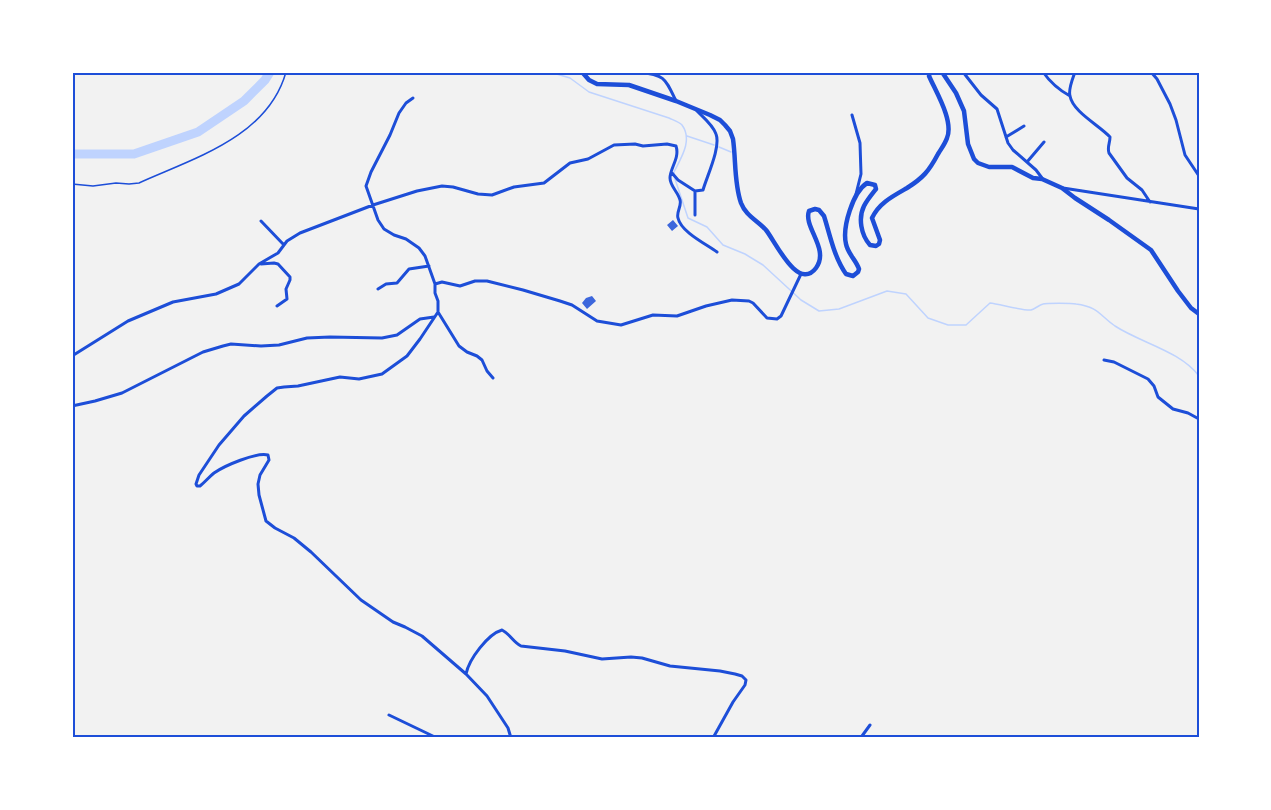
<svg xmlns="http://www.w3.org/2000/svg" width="1271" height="810" font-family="'Titillium Web',sans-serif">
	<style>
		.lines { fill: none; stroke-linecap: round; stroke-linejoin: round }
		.stream { stroke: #bfd3fe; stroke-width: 1.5 }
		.river { stroke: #bfd3fe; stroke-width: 9 }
		.building { fill: #3d67dc }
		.path { stroke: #1d4ed8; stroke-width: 1.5 }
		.minor { stroke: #1d4ed8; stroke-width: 3 }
		.secondary { stroke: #1d4ed8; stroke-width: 4.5 }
		.neatline { fill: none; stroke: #1d4ed8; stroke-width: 2 }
	</style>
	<rect width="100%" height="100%" fill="#f2f2f2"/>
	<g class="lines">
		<path class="stream" d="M550,72L570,78L589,92L669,118C673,120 679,122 682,125C693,140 681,158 674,172V175
			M687,136L714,145
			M719,147L731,152
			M675,179L688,218L707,227L723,245L745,254L763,265L801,300L819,311L839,309L887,291L906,294L928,318L948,325H966L990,303C999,304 1024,311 1031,310C1035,309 1039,305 1043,304C1046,303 1072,303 1076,304C1099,307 1099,315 1115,326C1141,343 1180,351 1199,376"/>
		<path class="river" d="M72,154H134L198,132L244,101L265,80L270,72"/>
	</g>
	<path class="building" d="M673,220L678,226L672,231L667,225Z
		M592,296L596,301L587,309L582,303L586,298Z"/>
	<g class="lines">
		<path class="path" d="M72,184L93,186L116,183L129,184L139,183C194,158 268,137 286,72"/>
		<path class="minor" d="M639,72C665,75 665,78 676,101
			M963,72L981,95L997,109L1008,143L1013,150L1036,170L1042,178
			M1043,72C1050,82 1059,90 1070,96
			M1075,72C1073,78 1068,89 1070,96C1073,112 1099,125 1110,137C1110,143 1107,147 1109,153L1127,178L1142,190L1150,202
			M1151,72L1157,79L1170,104L1176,120L1185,155L1199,176
			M413,98L406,103L399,113L390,135L371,172L366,186L378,220L384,229L394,235L406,239L419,248L425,256L435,284V293L438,301V312L420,339L407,356L382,374L359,379L340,377L298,386L284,387L277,388L267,396L244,416L219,445L199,475L196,484L197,486H200C205,482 209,477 214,473C224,466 256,452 268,455L269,460L260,475L258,484L259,495L266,521L275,528L294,538L311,552L361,600L393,622L405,627L422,636L466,674L487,696L508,728L511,738
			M852,115L860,143L861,174L856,194
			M1006,137L1024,126
			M1027,162L1044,142
			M672,173L678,180L695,191L703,190C707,176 721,147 716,134C713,125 703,117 697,111
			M1063,188L1199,209
			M695,191V215
			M261,221L284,245
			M261,264L274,263L278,264L290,277V280L286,289L287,299L277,306
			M435,284L442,282L460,286L475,281H487L523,290L560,301L572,305L597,321L621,325L653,315L677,316L706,306L732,300L749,301L753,303L767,318L777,319L781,316L801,274
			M378,289L386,284L397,283L409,269L429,266
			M438,312L459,346L467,352L477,356L482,360L487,371L493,378
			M72,356L128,321L173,302L216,294L239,284L259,264L278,253L287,241L300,233L373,205L417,191L442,186L453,187L478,194L492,195L514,187L544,183L570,163L588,159L614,145L635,144L643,146L667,144L676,146C680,158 670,168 670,178C670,186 678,192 680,200C682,206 676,212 678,218C681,232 706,244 717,252
			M1104,360L1114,362L1148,379L1154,386L1158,397L1173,409L1188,413L1199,419
			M72,406L95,401L122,393L203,352L223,346L231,344L261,346L279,345L307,338L330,337L382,338L397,335L420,319L434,317
			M466,674C469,659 488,634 502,630C510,634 513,642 521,646L565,651L602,659L631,657L642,658L670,666L720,671L735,674L742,676L746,680L745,685L733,702L713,738
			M389,715L437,738
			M858,738L862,736L870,725"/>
		<path class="secondary" d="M582,72L589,80L597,84L629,85L676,101L710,115L720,120L725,125L730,131L733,139C736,160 734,183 741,203C746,216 757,220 766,230C775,241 798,292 816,268C830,249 803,227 809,211L815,209L819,210L824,216C830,235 834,257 846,274L853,276L858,272L859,269C856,260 848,254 846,244C842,227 853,192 867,183L875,185L876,189C872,194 867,200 864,206C858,218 861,235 870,245L876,246L879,244L880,240L872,218C879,203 893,196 907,188C923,178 929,171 938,154C941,149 945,144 947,138C954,121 936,92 929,76L930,72
			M942,72L956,93L964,111L968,144L974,159L978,163L989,167H1012L1033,178L1042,179L1062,188L1075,198L1109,220L1151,250L1178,291L1191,308L1199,314"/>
	</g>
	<rect width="1271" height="810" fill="none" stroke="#ffffff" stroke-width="147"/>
	<rect x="74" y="74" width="1124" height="662" class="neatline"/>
</svg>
